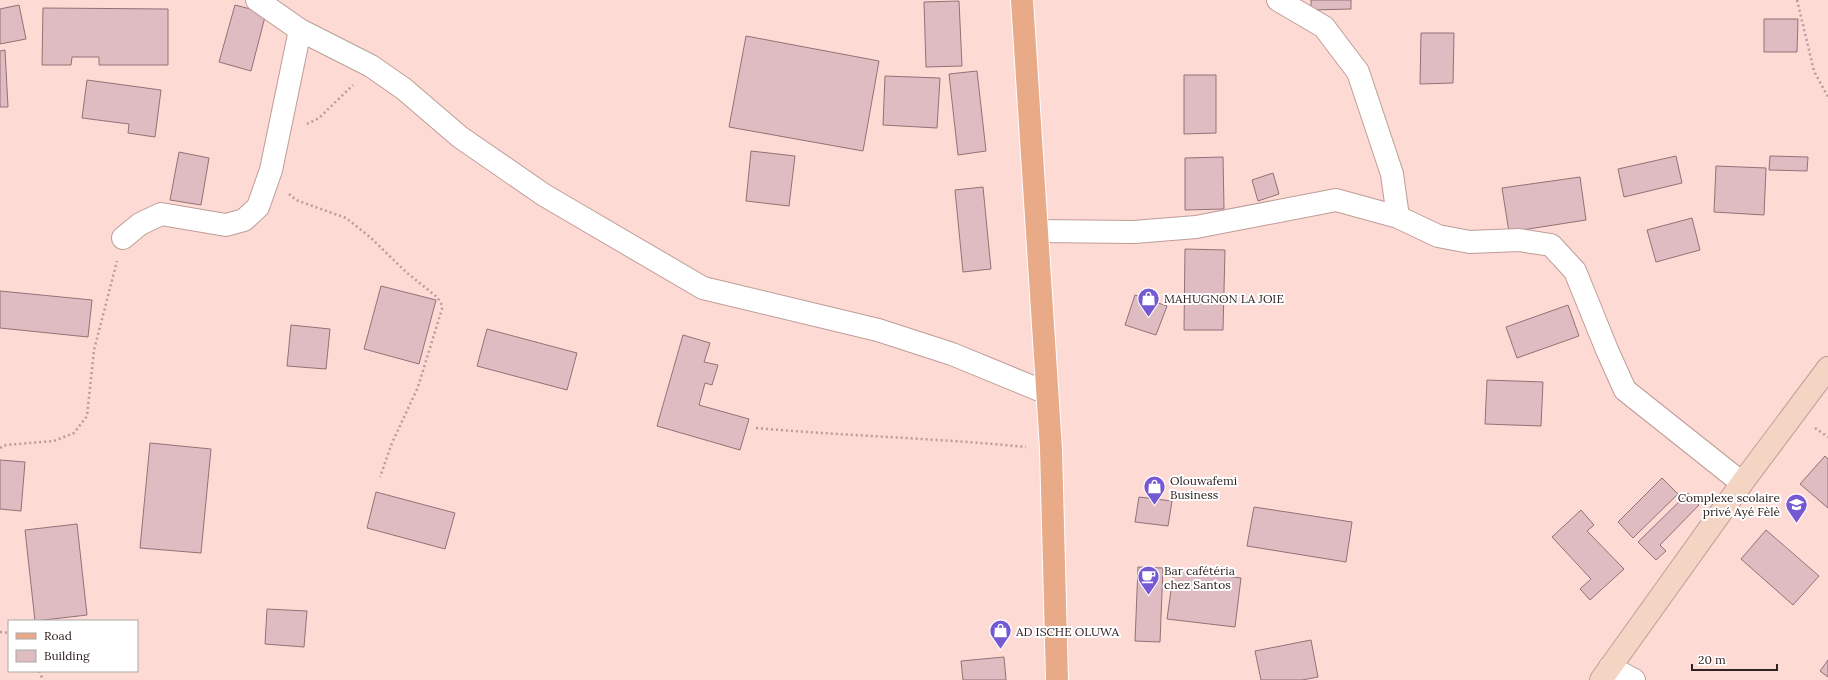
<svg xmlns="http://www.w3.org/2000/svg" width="1828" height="680" font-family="Lora,serif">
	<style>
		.building { fill: #dfbcc1; stroke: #927276 }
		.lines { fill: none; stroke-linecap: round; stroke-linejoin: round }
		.street-casing { stroke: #be9d97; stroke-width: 24 }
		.secondary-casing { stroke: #be9d97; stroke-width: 24 }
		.primary-casing { stroke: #fff; stroke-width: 24 }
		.path { stroke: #b89c98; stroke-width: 2.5; stroke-dasharray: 2 3; stroke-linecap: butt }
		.street { stroke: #fff; stroke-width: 22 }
		.secondary { stroke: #f4d5c3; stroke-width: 22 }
		.primary { stroke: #e8aa87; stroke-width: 22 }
		.labels { text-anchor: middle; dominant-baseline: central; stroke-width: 4; stroke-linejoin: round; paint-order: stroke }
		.poi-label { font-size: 12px; fill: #2f2220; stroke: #fff; text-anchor: start }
	</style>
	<rect width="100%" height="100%" fill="#fedad5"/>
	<path class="building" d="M1311,0H1351V9L1311,10Z
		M959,1L962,66L926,67L924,2Z
		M19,5L26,39L0,44V9Z
		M235,5L266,13L251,71L219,62Z
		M43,8L168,9V65H99V57H72L71,65H42Z
		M1764,19H1798L1797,52H1764Z
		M1421,33H1454L1453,83L1420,84Z
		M746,36L879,61L863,151L729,127Z
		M5,50L8,107H0V51Z
		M977,71L986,151L958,155L949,74Z
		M1184,75H1216V133L1184,134Z
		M885,76L940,78L937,128L883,125Z
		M87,80L161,90L155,137L128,133L129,124L82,118Z
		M751,151L795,156L789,206L746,201Z
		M179,152L209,158L201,205L170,200Z
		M1676,156L1682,183L1624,197L1618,169Z
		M1770,156L1808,157L1807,171L1769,170Z
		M1223,157L1224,209L1185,210V158Z
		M1716,166L1766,168L1764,215L1714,212Z
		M1273,173L1279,194L1258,201L1252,180Z
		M1580,177L1586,220L1509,232L1502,188Z
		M983,187L991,269L963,272L955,190Z
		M1692,218L1700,250L1656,262L1647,230Z
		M1185,249L1225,250L1223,330H1184Z
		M381,286L436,300L419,364L364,349Z
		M0,291L92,300L88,337L0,328Z
		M1135,295L1167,306L1156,335L1125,325Z
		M1568,305L1579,336L1517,358L1506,327Z
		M291,325L330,329L326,369L287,366Z
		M487,329L577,353L567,390L477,366Z
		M683,335L710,343L704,362L718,365L712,385L705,383L699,405L749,419L740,450L657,426Z
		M1487,380L1543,382L1541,426L1485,424Z
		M150,443L211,449L201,553L140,548Z
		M1825,456L1828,459V508L1800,484Z
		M0,460L25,462L21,511L0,509Z
		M1662,478L1678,494L1633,538L1618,522Z
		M376,492L455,513L445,549L367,528Z
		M1688,493L1699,505L1660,545L1666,551L1656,560L1638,542Z
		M1139,497L1172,501L1168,526L1135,522Z
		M1254,507L1352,522L1346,562L1247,546Z
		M1581,510L1594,525L1587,531L1624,569L1590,600L1580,589L1591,579L1552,537Z
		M77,524L87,615L35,621L25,530Z
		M1766,530L1819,576L1793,605L1741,559Z
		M1138,567L1163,568L1160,642L1135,641Z
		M1174,569L1241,578L1235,627L1167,619Z
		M267,609L307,611L304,647L265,644Z
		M1311,640L1318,677L1302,680H1261L1255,651Z
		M1004,657L1006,680H963L961,661Z
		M1828,660V677L1820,671Z"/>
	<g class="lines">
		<defs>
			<path id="street" d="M257,0L300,30L371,66L404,89L460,137L544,195L703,288L878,330L952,354L1047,393
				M1278,0L1324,27L1358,72L1392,174L1398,217
				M1038,231L1134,232L1196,227L1336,200L1398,217L1438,236L1470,242L1519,240L1551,245L1575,271L1607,350L1625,390L1742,483
				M123,238L140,224L161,214L226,225L244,220L258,207L271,170L300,30
				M1610,667L1634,680"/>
			<path id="secondary" d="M1601,680L1742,483L1828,368"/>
			<path id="primary" d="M1022,0L1051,449L1057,680"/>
		</defs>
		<use href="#street" class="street-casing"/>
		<use href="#secondary" class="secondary-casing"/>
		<use href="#primary" class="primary-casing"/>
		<path class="path" d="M1797,0L1814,71L1828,97
			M307,124L319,118L353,85
			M289,194L296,200L346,218L370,237L406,272L437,297L441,303L442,309L418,387L392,443L380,477
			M756,428C846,436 936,438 1026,447
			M1815,428L1828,437
			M0,448L6,445L54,441L74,433L87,416L94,350L117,261
			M0,632L9,633
			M39,671L43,680"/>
		<use href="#street" class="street"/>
		<use href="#secondary" class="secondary"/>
		<use href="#primary" class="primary"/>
	</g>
	<defs>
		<symbol id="shop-pin" viewBox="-11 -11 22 30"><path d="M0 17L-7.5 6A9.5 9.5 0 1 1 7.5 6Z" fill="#7559d3" stroke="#fff"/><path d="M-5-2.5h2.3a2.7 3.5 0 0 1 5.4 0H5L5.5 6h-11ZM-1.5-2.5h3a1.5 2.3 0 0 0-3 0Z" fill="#fff"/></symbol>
		<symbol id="school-pin" viewBox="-11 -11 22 30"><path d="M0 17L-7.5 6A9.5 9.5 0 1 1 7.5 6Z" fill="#7559d3" stroke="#fff"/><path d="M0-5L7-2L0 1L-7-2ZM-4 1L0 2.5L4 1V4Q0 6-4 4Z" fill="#fff"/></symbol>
		<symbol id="cafe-pin" viewBox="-11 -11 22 30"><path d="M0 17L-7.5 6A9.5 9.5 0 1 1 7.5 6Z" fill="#7559d3" stroke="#fff"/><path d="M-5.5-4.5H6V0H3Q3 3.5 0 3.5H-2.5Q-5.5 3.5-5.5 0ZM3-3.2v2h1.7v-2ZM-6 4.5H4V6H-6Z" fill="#fff"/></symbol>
	</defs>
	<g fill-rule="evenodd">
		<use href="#shop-pin" x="1136" y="286" width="25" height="34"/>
		<use href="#shop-pin" x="1142" y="474" width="25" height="34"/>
		<use href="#school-pin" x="1784" y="492" width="25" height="34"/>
		<use href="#cafe-pin" x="1136" y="564" width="25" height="34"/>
		<use href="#shop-pin" x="988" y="618" width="25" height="34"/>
	</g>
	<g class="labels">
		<g class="poi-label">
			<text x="1164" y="298">MAHUGNON LA JOIE</text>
			<text x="1170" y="480">Olouwafemi<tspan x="1170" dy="14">Business</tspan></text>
			<text x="1780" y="497" text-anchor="end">Complexe scolaire<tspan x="1780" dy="14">privé Ayé Fèlè</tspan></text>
			<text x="1164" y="570">Bar cafétéria<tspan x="1164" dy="14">chez Santos</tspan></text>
			<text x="1016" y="631">AD ISCHE OLUWA</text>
		</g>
	</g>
	<rect x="8" y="620" width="130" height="52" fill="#ffffff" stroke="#aca7a6"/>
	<rect x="16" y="633" width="20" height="6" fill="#e8aa87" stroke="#aca7a6"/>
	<text x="44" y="640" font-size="12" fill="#2f2220">Road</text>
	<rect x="16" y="650" width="20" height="12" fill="#dfbcc1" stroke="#aca7a6"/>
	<text x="44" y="660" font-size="12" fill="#2f2220">Building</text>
	<path d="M1692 664v6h85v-6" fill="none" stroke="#2f2220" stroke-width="2"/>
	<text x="1698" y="664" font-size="12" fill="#2f2220" stroke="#ffffff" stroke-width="3" paint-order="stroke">20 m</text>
</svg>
